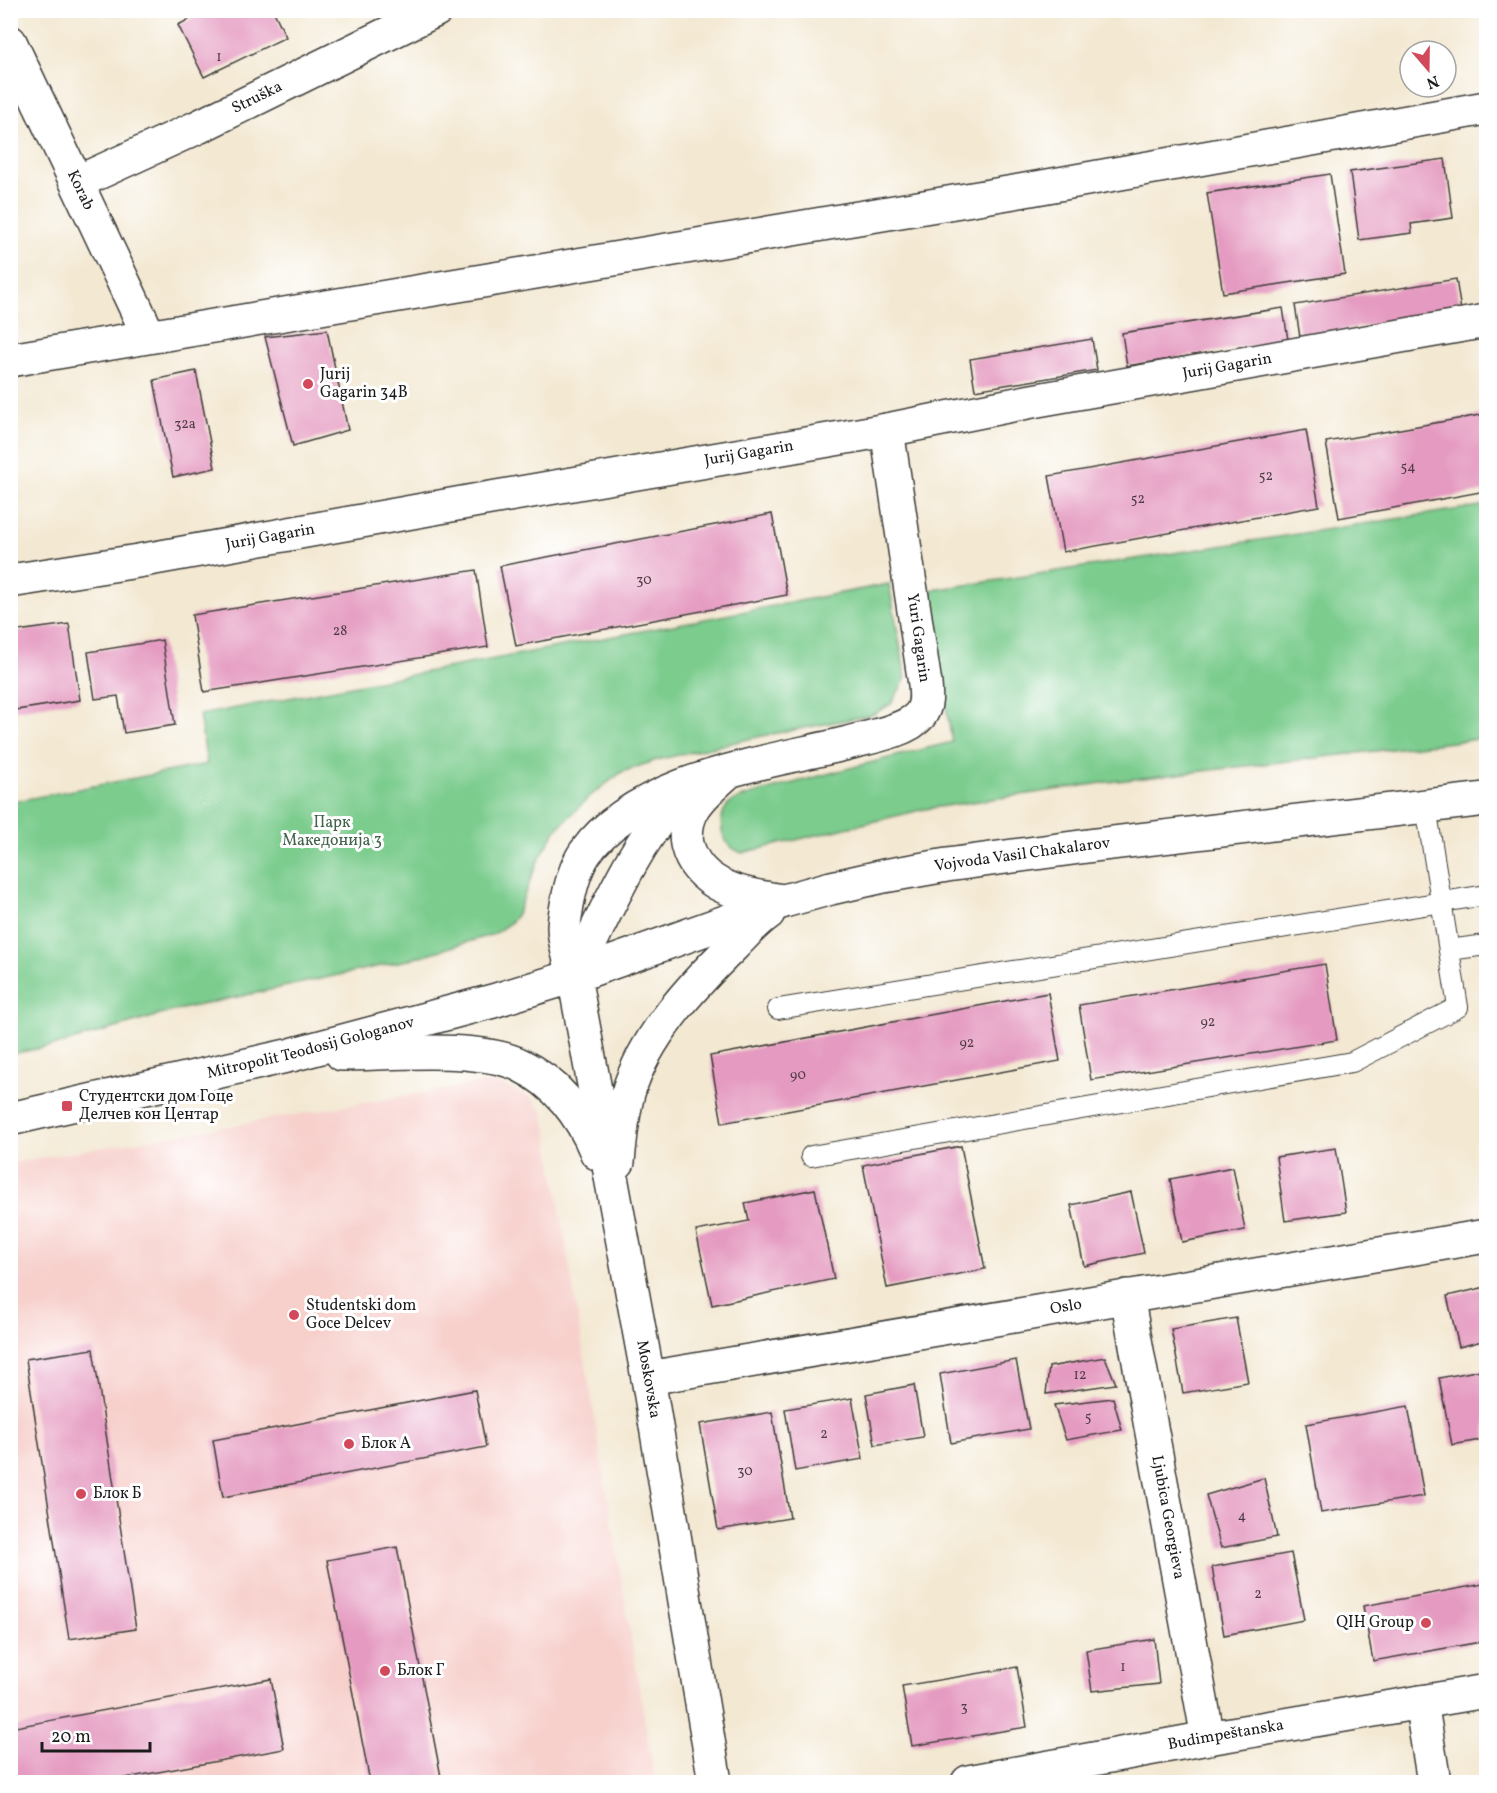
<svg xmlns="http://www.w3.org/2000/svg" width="1497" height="1793" font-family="Vollkorn,serif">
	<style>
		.built { fill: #f7d0cc }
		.green { fill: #7bcc8e; stroke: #4c7455; stroke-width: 1.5 }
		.building { fill: #e59bc1 }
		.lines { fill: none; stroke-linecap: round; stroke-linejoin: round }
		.service-casing { stroke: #3c3b37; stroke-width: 22 }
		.minor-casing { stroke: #3c3b37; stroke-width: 36 }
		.tertiary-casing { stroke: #3c3b37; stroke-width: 36 }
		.service { stroke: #fff; stroke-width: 20 }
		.minor { stroke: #fff; stroke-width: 33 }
		.tertiary { stroke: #fff; stroke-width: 33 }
		.poi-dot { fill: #d1495b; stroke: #fff; stroke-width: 2 }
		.labels { text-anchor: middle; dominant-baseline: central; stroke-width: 6; stroke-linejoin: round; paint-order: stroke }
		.number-label { font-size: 14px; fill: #4e3c45 }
		.street-label { font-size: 16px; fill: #1c1c1c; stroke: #fff }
		.poi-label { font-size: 16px; fill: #1c1c1c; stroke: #fff; text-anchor: start }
		.park-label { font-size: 16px; fill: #42624a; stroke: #fff }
	</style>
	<rect width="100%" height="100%" fill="#fff"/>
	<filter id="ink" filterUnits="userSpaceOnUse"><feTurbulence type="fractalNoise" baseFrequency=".0167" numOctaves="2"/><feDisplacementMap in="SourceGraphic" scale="12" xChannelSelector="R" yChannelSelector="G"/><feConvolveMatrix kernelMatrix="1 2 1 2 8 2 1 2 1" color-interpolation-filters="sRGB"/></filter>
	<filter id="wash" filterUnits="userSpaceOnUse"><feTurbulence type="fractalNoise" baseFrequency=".008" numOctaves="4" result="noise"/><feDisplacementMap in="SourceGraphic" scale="24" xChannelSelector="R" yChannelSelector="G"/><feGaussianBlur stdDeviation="1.35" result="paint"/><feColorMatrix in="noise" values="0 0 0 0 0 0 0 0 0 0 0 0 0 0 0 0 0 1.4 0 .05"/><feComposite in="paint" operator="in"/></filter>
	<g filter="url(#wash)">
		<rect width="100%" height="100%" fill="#f3e8d2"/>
		<path class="built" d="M496,1083L515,1090L532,1099L544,1113L655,1782H11V1163L475,1084Z"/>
		<path class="green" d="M1486,505V738L1109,782L925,809L742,853C731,849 724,842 722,830C721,821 722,810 729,804C738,796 773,789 786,785C841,770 896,756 952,742L927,591Z
			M889,584L906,678L891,704L872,715L762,736L657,760L622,772L589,797L556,830L538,861L517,914L511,922L494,934L408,960L177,1010L61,1044L11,1054V802L207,764L199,715Z"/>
		<g id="blocks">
			<path class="building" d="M207,10H273L286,37L204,77L178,25Z
				M1445,159L1453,218L1411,224L1412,233L1359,240L1350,172Z
				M1330,174L1345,274L1223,293L1207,193Z
				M1456,279L1461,311L1300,337L1295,305Z
				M1283,308L1288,340L1127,366L1122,333Z
				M327,330L348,430L293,446L265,337Z
				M1092,339L1097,370L975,390L970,359Z
				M196,371L215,468L173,477L154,380Z
				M1486,414V491L1339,518L1326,442Z
				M1306,430L1319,506L1063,552L1049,476Z
				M772,514L787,595L516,646L500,566Z
				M476,570L488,647L204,692L192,615Z
				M69,624L80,700L10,711V632Z
				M162,640L175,725L124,733L118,696L95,699L88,652Z
				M1325,964L1337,1040L1091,1080L1079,1005Z
				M1048,993L1060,1061L722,1123L710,1056Z
				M961,1146L985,1269L887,1288L863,1165Z
				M1336,1148L1346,1212L1285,1221L1276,1157Z
				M1233,1167L1245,1230L1182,1242L1170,1179Z
				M815,1189L834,1279L712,1305L696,1231L749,1221L745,1203Z
				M1131,1192L1144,1253L1084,1266L1071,1205Z
				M1486,1287V1340L1459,1347L1447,1296Z
				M1236,1318L1248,1382L1183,1393L1171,1329Z
				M93,1349L136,1629L69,1639L26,1359Z
				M1105,1357L1116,1384L1046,1394L1049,1367Z
				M1016,1360L1029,1429L951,1443L940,1374Z
				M1486,1369V1439L1452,1445L1439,1378Z
				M914,1385L923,1437L875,1445L866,1394Z
				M475,1390L486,1447L223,1497L213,1440Z
				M852,1398L863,1459L795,1471L785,1409Z
				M1113,1398L1122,1430L1066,1440L1054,1405Z
				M1408,1406L1424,1496L1321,1513L1306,1424Z
				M772,1412L790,1518L718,1530L700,1424Z
				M1264,1478L1277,1537L1221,1548L1206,1495Z
				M397,1547L442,1782H370L327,1560Z
				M1291,1553L1304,1620L1224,1635L1212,1567Z
				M1483,1584L1486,1601V1641L1373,1661L1363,1606Z
				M1154,1639L1159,1684L1092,1691L1086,1650Z
				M1017,1667L1027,1727L912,1746L902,1686Z
				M271,1679L284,1749L104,1782H10V1728Z"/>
		</g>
	</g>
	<g filter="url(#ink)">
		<use href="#blocks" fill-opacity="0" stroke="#3c3b37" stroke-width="1.5"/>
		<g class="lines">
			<defs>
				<path id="service" d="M1449,950L1486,945
					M778,1009L1486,895
					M811,1156L1352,1062L1458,1007L1426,807"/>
				<g id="minor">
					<path id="s1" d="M10,42L149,336"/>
					<path id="s2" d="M78,182L198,127L436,10"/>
					<path d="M10,360L1014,192L1486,108"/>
					<path id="s3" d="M10,581L138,561L479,500L887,430L1032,401L1486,321"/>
					<path d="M574,976C571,961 564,943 564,927C564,920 566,912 567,905C570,888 575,868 585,853C637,780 761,764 844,744C864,738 906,732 920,715C927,706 926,695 925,684L887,430"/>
					<path d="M574,976C604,917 637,835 686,789"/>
					<path id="s4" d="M1127,1296L1208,1738"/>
					<path id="s5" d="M648,1378L1486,1236"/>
					<path d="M1421,1702L1434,1782"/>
					<path id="s6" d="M968,1782L1208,1738L1486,1691"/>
				</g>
				<g id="tertiary">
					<path d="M728,772C716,783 702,794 693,809C687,820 685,832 687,844C697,888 746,896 784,901"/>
					<path id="s7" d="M574,976L648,1378L715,1782"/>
					<path d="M342,1054C389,1054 479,1045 520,1065C557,1083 582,1116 597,1153"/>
					<path id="s8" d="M10,1119L291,1055L493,1001L574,976L784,901L831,888L884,876L947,865L1095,845L1486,799"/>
					<path d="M618,1162C620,1139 622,1116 628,1093C645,1036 692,986 734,945C745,934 755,922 768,913"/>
				</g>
			</defs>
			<use href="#service" class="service-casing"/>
			<use href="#minor" class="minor-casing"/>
			<use href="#tertiary" class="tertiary-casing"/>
			<use href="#service" class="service"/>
			<use href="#minor" class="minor"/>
			<use href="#tertiary" class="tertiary"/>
		</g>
	</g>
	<g class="poi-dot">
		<circle cx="308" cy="384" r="6"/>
		<rect x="61" y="1100" width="12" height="12" rx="3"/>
		<circle cx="294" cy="1315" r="6"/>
		<circle cx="349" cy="1444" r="6"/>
		<circle cx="81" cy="1494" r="6"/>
		<circle cx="1426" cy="1623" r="6"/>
		<circle cx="385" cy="1671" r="6"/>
	</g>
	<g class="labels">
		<g class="number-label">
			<text x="219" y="57">1</text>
			<text x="185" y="424">32а</text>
			<text x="1408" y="467">54</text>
			<text x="1266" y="476">52</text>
			<text x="1138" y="499">52</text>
			<text x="644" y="580">30</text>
			<text x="340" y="631">28</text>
			<text x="1208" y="1022">92</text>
			<text x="967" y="1043">92</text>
			<text x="798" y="1075">90</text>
			<text x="1080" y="1375">12</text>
			<text x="1088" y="1417">5</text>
			<text x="824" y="1434">2</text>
			<text x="745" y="1471">30</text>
			<text x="1242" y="1516">4</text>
			<text x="1258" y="1594">2</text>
			<text x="1123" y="1667">1</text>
			<text x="964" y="1707">3</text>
		</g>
		<g class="street-label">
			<text stroke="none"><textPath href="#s2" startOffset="198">Struška</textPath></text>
			<text stroke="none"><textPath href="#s1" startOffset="164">Korab</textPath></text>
			<text stroke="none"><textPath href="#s3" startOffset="1236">Jurij Gagarin</textPath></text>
			<text stroke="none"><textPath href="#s3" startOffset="750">Jurij Gagarin</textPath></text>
			<text stroke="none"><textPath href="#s3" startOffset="264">Jurij Gagarin</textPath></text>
			<text transform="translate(918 638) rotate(82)">Yuri Gagarin</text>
			<text stroke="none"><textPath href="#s8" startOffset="1048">Vojvoda Vasil Chakalarov</textPath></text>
			<text stroke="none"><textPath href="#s8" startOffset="309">Mitropolit Teodosij Gologanov</textPath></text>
			<text stroke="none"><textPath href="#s5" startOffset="424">Oslo</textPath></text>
			<text stroke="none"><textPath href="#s7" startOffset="410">Moskovska</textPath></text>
			<text stroke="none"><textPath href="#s4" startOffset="225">Ljubica Georgieva</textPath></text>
			<text stroke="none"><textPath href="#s6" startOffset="262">Budimpeštanska</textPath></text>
		</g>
		<g class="poi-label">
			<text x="320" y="375">Jurij<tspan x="320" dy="18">Gagarin 34B</tspan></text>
			<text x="79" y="1097">Студентски дом Гоце<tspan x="79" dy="18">Делчев кон Центар</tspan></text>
			<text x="306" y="1306">Studentski dom<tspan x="306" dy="18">Goce Delcev</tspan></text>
			<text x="361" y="1444">Блок А</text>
			<text x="93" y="1494">Блок Б</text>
			<text x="1414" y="1623" text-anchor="end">QIH Group</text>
			<text x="397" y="1671">Блок Г</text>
		</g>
		<g class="park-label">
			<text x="332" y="823">Парк<tspan x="332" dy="18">Македонија 3</tspan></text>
		</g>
	</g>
	<rect width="1497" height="1793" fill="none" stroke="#fff" stroke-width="36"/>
	<g transform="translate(1428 69) rotate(160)"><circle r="28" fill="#ffffff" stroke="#a4a4a4" stroke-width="1.5"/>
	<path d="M0-4.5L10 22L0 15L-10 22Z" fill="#d1495b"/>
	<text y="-9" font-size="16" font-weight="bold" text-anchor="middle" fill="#1c1c1c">N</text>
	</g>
	<path d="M42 1742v9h108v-9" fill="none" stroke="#1c1c1c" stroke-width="3"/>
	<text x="51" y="1742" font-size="18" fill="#1c1c1c" stroke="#ffffff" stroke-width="4.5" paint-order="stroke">20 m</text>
</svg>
